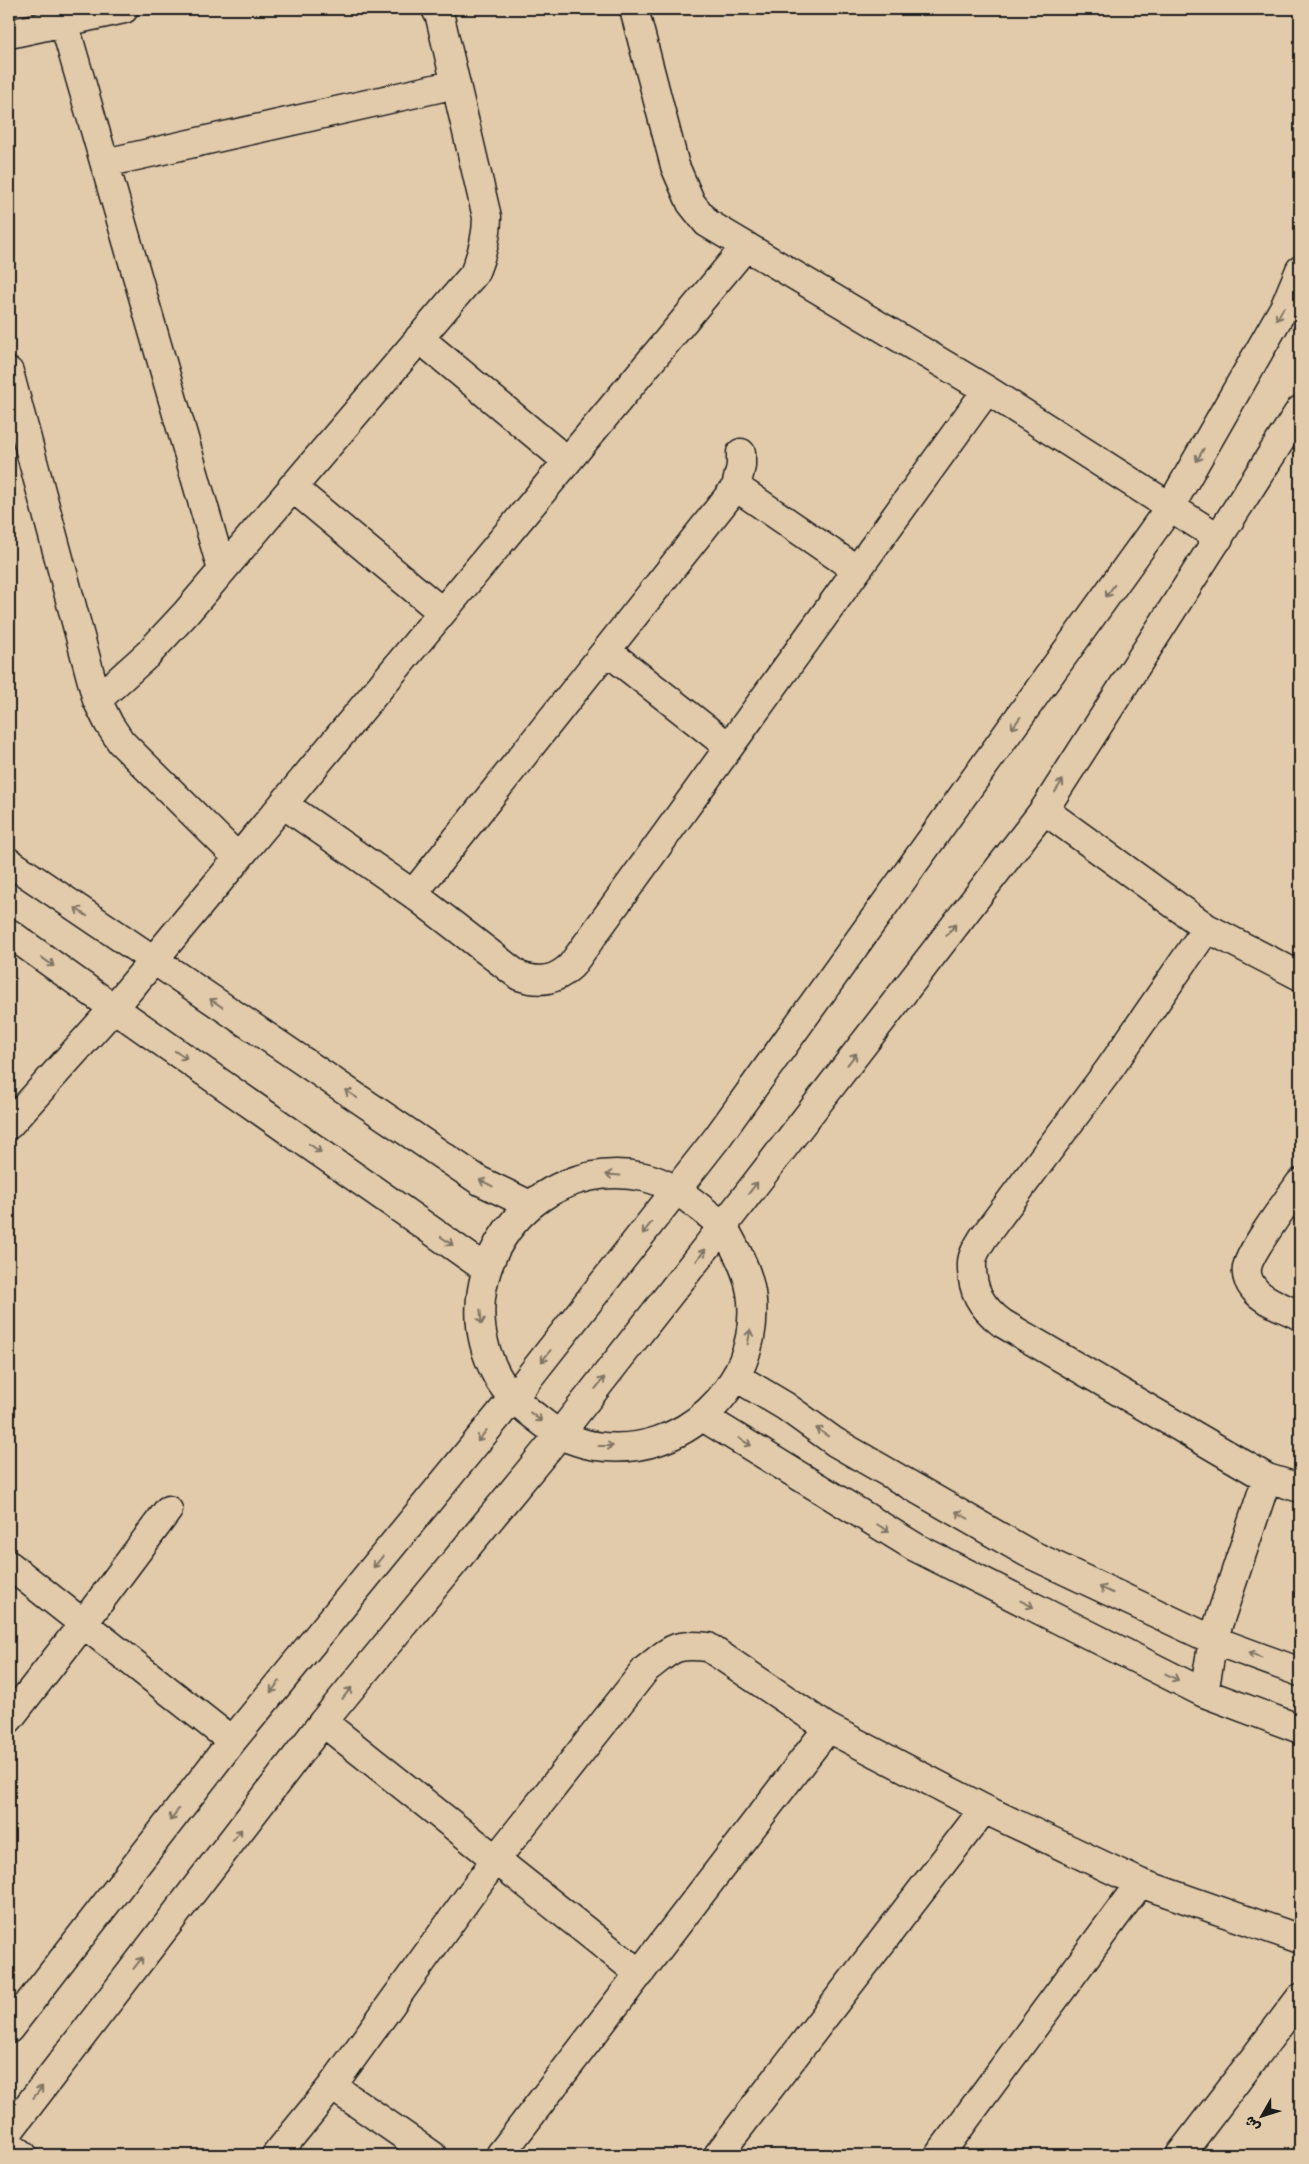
<svg xmlns="http://www.w3.org/2000/svg" width="1309" height="2164" font-family="'Architects Daughter','Playpen Sans Arabic',sans-serif">
	<style>
		.lines { fill: none; stroke-linecap: round; stroke-linejoin: round }
		.minor-casing { stroke: #1c1c1c; stroke-width: 31 }
		.secondary-casing { stroke: #1c1c1c; stroke-width: 31 }
		.minor { stroke: #e2cbab; stroke-width: 28 }
		.secondary { stroke: #e2cbab; stroke-width: 28 }
		.oneway { stroke: #7f7464 }
	</style>
	<rect width="100%" height="100%" fill="#e2cbab"/>
	<filter id="ink" filterUnits="userSpaceOnUse"><feTurbulence type="fractalNoise" baseFrequency=".02" numOctaves="2"/><feDisplacementMap in="SourceGraphic" scale="10" xChannelSelector="R" yChannelSelector="G"/><feConvolveMatrix kernelMatrix="1 2 1 2 8 2 1 2 1" color-interpolation-filters="sRGB"/></filter>
	<g filter="url(#ink)">
		<g class="lines">
			<defs>
				<path id="minor" d="M60,9L222,570
					M634,9L675,166L691,203L707,223L987,390L1219,538
					M9,34L124,9
					M105,163L456,84
					M419,338L567,461
					M9,372L97,700L109,724L121,742L238,858
					M292,487L442,612
					M736,487L857,570
					M607,651L729,747
					M97,700L147,655L186,613L474,274C482,255 487,238 487,217L440,17L436,9
					M283,804L413,894L519,976C540,983 555,981 571,966L987,390
					M1044,810L1207,928L1300,976
					M413,894L736,487L741,466V453
					M1207,928L1108,1071L983,1238C979,1245 972,1255 972,1263C971,1290 981,1307 1002,1323L1267,1478L1300,1488
					M9,1125L113,1009L746,246
					M1300,1183C1289,1199 1249,1252 1247,1268C1246,1275 1249,1283 1254,1289C1264,1302 1286,1308 1300,1316
					M736,1377L785,1406L835,1442L1028,1553L1213,1640L1300,1672
					M703,1417L915,1547L1204,1693L1300,1729
					M9,1565L232,1741
					M1204,1693L1213,1640L1267,1478
					M9,1719L83,1624L168,1510
					M323,1722L640,1974
					M9,2029L232,1741L512,1399
					M332,2086L432,2155
					M9,2131L323,1722L559,1435C571,1439 584,1445 596,1446C682,1459 759,1387 752,1301C750,1273 736,1250 723,1226
					M9,2144L23,2155
					M276,2155L332,2086L496,1859L646,1669C672,1649 674,1643 708,1647L828,1728L984,1809L1140,1883L1300,1939
					M500,2155L828,1728
					M718,2155L984,1809
					M939,2155L1140,1883
					M1180,2155L1300,1998"/>
				<path id="secondary" d="M9,862L480,1181L530,1205
					M9,933C166,1047 327,1156 486,1269
					M723,1226C699,1207 675,1184 644,1177C531,1154 442,1275 497,1376C511,1402 537,1417 559,1435L723,1226L1044,810L1300,410
					M512,1399L717,1138L1170,507L1285,306L1300,270"/>
			</defs>
			<use href="#minor" class="minor-casing"/>
			<use href="#secondary" class="secondary-casing"/>
			<use href="#minor" class="minor"/>
			<use href="#secondary" class="secondary"/>
		</g>
		<defs><path id="oneway-shaft" d="M-6 0H5M1.5-3L5.5 0L1.5 3" fill="none" stroke-width="1.6" stroke-linecap="round" stroke-linejoin="round" transform="scale(1.25)"/></defs>
		<g class="oneway">
			<use href="#oneway-shaft" transform="translate(1280 314) rotate(120)"/>
			<use href="#oneway-shaft" transform="translate(1200 455) rotate(120)"/>
			<use href="#oneway-shaft" transform="translate(1110 591) rotate(126)"/>
			<use href="#oneway-shaft" transform="translate(1016 723) rotate(126)"/>
			<use href="#oneway-shaft" transform="translate(1059 786) rotate(-57)"/>
			<use href="#oneway-shaft" transform="translate(81 912) rotate(-146)"/>
			<use href="#oneway-shaft" transform="translate(951 930) rotate(-52)"/>
			<use href="#oneway-shaft" transform="translate(48 962) rotate(36)"/>
			<use href="#oneway-shaft" transform="translate(216 1003) rotate(-146)"/>
			<use href="#oneway-shaft" transform="translate(181 1055) rotate(34)"/>
			<use href="#oneway-shaft" transform="translate(852 1059) rotate(-52)"/>
			<use href="#oneway-shaft" transform="translate(351 1094) rotate(-146)"/>
			<use href="#oneway-shaft" transform="translate(315 1148) rotate(35)"/>
			<use href="#oneway-shaft" transform="translate(613 1175) rotate(-176)"/>
			<use href="#oneway-shaft" transform="translate(486 1183) rotate(-153)"/>
			<use href="#oneway-shaft" transform="translate(753 1188) rotate(-52)"/>
			<use href="#oneway-shaft" transform="translate(647 1228) rotate(128)"/>
			<use href="#oneway-shaft" transform="translate(447 1241) rotate(35)"/>
			<use href="#oneway-shaft" transform="translate(701 1255) rotate(-52)"/>
			<use href="#oneway-shaft" transform="translate(481 1317) rotate(85)"/>
			<use href="#oneway-shaft" transform="translate(749 1337) rotate(-80)"/>
			<use href="#oneway-shaft" transform="translate(546 1356) rotate(128)"/>
			<use href="#oneway-shaft" transform="translate(600 1383) rotate(-52)"/>
			<use href="#oneway-shaft" transform="translate(536 1417) rotate(38)"/>
			<use href="#oneway-shaft" transform="translate(822 1432) rotate(-144)"/>
			<use href="#oneway-shaft" transform="translate(482 1436) rotate(129)"/>
			<use href="#oneway-shaft" transform="translate(745 1442) rotate(31)"/>
			<use href="#oneway-shaft" transform="translate(606 1446)"/>
			<use href="#oneway-shaft" transform="translate(962 1515) rotate(-150)"/>
			<use href="#oneway-shaft" transform="translate(883 1528) rotate(32)"/>
			<use href="#oneway-shaft" transform="translate(378 1562) rotate(129)"/>
			<use href="#oneway-shaft" transform="translate(1106 1590) rotate(-155)"/>
			<use href="#oneway-shaft" transform="translate(1027 1604) rotate(27)"/>
			<use href="#oneway-shaft" transform="translate(1255 1655) rotate(-160)"/>
			<use href="#oneway-shaft" transform="translate(1172 1677) rotate(27)"/>
			<use href="#oneway-shaft" transform="translate(275 1687) rotate(129)"/>
			<use href="#oneway-shaft" transform="translate(347 1693) rotate(-51)"/>
			<use href="#oneway-shaft" transform="translate(174 1815) rotate(128)"/>
			<use href="#oneway-shaft" transform="translate(237 1835) rotate(-52)"/>
			<use href="#oneway-shaft" transform="translate(138 1963) rotate(-52)"/>
			<use href="#oneway-shaft" transform="translate(38 2092) rotate(-52)"/>
		</g>
	</g>
	<rect width="1309" height="2164" fill="none" stroke="#e2cbab" stroke-width="30"/>
	<rect x="15" y="15" width="1279" height="2134" fill="none" stroke="#1c1c1c" stroke-width="2" filter="url(#ink)"/>
	<g transform="translate(1262 2116) rotate(231)" stroke="#e2cbab" stroke-width="4" paint-order="stroke">
	<path d="M0-4L9 19L0 12L-9 19Z" fill="#1c1c1c"/>
	<text y="-8" font-size="14" font-weight="bold" text-anchor="middle" fill="#1c1c1c">ش</text>
	</g>
</svg>
